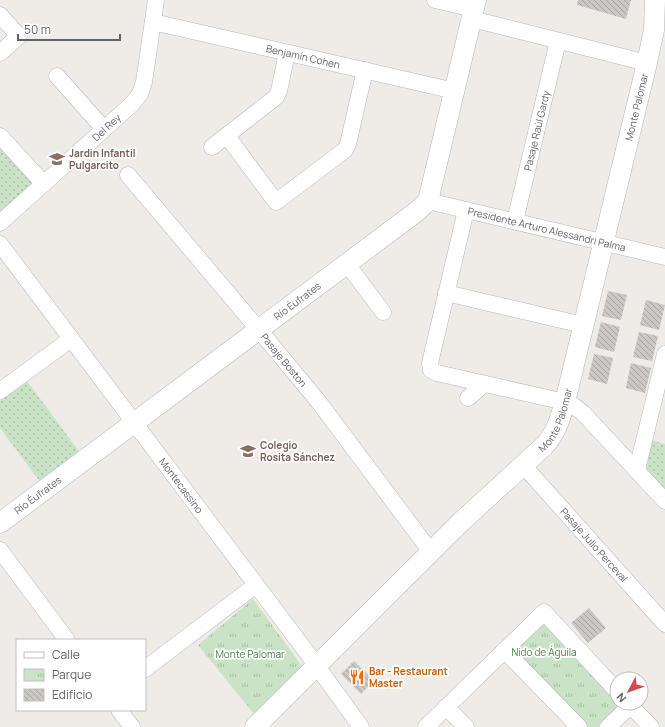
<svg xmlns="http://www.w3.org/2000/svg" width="665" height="727" font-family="Manrope,sans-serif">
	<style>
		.grass { fill: url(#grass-dots) }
		.park { fill: url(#park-tufts) }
		.building { fill: url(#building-back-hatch) }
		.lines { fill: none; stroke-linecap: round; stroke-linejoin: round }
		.minor-casing { stroke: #b4b7ba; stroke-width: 17 }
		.tertiary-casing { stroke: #b4b7ba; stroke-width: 21 }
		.minor { stroke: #fff; stroke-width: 16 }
		.tertiary { stroke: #fff; stroke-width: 20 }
		.labels { text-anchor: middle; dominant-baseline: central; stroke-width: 3.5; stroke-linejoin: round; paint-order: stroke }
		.street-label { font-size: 10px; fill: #5f6266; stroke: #fff }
		.education-label { font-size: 10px; font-weight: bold; fill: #785e54; stroke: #fff; text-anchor: start }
		.park-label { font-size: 10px; fill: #458241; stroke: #fff }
		.food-label { font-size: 10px; font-weight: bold; fill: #c56008; stroke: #fff; text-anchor: start }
	</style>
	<defs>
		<pattern id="grass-dots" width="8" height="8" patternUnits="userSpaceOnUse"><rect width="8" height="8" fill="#cae3c7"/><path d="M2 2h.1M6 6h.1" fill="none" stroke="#a7bba5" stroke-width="1.8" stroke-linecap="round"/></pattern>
		<pattern id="park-tufts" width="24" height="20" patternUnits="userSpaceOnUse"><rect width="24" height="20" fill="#cae3c7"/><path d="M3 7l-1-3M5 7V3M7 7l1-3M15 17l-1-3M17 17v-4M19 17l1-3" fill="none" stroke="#a7bba5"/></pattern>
		<pattern id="building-back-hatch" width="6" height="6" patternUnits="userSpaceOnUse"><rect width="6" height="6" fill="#cac7c4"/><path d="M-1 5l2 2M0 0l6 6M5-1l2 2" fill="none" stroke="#a7a5a3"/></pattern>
	</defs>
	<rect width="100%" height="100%" fill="#efece7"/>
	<path class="grass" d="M0,141L34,182L0,211Z
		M27,381L84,458L44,487L0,428V401Z
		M651,440L665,444V493L642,469Z"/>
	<path class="park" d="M253,599L304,669L254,714L198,645Z
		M540,620L547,621L617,696V703H621V707L598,727H585L512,651Z"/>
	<path class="building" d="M578,0H631L626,19L577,5Z
		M608,291L627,295L621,320L602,316Z
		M646,300L665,305L659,330L640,325Z
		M601,322L620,327L614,352L595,347Z
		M639,332L658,336L652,361L633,357Z
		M594,354L613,358L607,384L588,379Z
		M631,363L651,368L645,393L626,388Z
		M589,608L606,628L588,643L571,623Z
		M354,661L374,680L361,694L341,674Z"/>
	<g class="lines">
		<defs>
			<g id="minor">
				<path d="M435,0L474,9"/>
				<path d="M0,15L19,36L0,53"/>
				<path d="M472,19L647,63"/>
				<path id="s1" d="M153,22L455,91"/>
				<path d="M57,76L104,129"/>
				<path d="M0,136L44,184"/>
				<path d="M227,136L276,202L345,150L348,144L365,70"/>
				<path d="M212,147L276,97L279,91L287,53"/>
				<path id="s2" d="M128,175L259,330L318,401L431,552"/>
				<path id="s3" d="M428,201L665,257"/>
				<path d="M466,210L430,363L431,370L437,373L565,402L574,406L583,413L665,501"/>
				<path id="s4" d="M515,221L558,41"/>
				<path id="s5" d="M0,223L132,104L140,94L144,82L156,0"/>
				<path id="s6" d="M0,244L308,654L361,727"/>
				<path d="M347,264L383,312"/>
				<path d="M446,293L583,325"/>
				<path d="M0,391L71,339"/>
				<path d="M468,398L484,384"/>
				<path id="s7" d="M523,465L665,624"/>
				<path d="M637,470L665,354"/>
				<path d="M0,550L67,640"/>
				<path d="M504,650L579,727"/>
				<path d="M145,669L256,585"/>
				<path d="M628,703L651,727"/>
				<path d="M446,707L466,727"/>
				<path d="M119,710L132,727"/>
				<path d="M426,727L544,612L617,691"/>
				<path d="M608,727L631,705"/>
			</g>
			<g id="tertiary">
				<path id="s8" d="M0,523L416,212L428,201L476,0"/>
				<path id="s9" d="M255,727L463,520L544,446C556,434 560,419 565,402L647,63L654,30L655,0"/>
			</g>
		</defs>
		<use href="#minor" class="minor-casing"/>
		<use href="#tertiary" class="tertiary-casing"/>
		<use href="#minor" class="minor"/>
		<use href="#tertiary" class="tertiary"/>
	</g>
	<defs>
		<symbol id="school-bare" viewBox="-9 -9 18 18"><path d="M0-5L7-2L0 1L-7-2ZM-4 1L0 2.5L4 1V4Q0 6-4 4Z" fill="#8d6e63" stroke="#fff" stroke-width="2.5" paint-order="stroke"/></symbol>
		<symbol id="restaurant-bare" viewBox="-9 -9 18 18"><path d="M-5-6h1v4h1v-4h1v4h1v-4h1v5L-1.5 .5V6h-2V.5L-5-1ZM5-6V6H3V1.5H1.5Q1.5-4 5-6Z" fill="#e8710a" stroke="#fff" stroke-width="2.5" paint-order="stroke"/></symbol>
	</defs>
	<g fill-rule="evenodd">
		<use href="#school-bare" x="46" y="148" width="22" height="22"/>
		<use href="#school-bare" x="237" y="440" width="22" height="22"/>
		<use href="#restaurant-bare" x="346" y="666" width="22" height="22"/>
	</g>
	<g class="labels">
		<g class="street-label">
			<text stroke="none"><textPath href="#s1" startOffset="154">Benjamín Cohen</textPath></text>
			<text stroke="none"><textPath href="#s9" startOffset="756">Monte Palomar</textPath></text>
			<text stroke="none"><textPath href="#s5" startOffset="143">Del Rey</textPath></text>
			<text stroke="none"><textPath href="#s4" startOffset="93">Pasaje Raúl Gardy</textPath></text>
			<text stroke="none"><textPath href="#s3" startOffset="122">Presidente Arturo Alessandri Palma</textPath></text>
			<text stroke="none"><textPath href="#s8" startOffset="371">Río Éufrates</textPath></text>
			<text stroke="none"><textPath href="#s2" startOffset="242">Pasaje Boston</textPath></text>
			<text stroke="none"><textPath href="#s9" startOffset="432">Monte Palomar</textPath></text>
			<text stroke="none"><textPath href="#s6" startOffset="302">Montecassino</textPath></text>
			<text stroke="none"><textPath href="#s8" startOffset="47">Río Éufrates</textPath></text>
			<text stroke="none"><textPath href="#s7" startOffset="107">Pasaje Julio Perceval</textPath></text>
		</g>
		<g class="education-label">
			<text x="69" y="153">Jardin Infantil<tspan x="69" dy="12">Pulgarcito</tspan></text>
			<text x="260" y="445">Colegio<tspan x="260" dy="12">Rosita Sánchez</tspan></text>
		</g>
		<g class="park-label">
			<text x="544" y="652">Nido de Águila</text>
			<text x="250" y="654">Monte Palomar</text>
		</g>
		<g class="food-label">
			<text x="369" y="671">Bar - Restaurant<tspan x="369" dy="12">Master</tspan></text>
		</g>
	</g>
	<rect x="16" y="639" width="130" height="72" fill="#ffffff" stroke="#bfc0c2"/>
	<rect x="24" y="652" width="20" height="6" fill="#ffffff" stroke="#bfc0c2"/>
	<text x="52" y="659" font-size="12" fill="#5f6266">Calle</text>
	<rect x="24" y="669" width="20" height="12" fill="url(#park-tufts)" stroke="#bfc0c2"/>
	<text x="52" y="679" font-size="12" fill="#5f6266">Parque</text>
	<rect x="24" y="689" width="20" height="12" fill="url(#building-back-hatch)" stroke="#bfc0c2"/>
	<text x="52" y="699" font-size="12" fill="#5f6266">Edificio</text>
	<g transform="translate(629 691) rotate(229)"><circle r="19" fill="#ffffff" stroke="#bfc0c2"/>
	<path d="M0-3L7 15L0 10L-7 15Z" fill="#d5484c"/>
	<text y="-6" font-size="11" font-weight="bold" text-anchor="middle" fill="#5f6266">N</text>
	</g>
	<path d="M18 34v6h102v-6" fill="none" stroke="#5f6266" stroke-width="2"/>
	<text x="24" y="34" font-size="12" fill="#5f6266" stroke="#ffffff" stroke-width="3" paint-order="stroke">50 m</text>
</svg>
